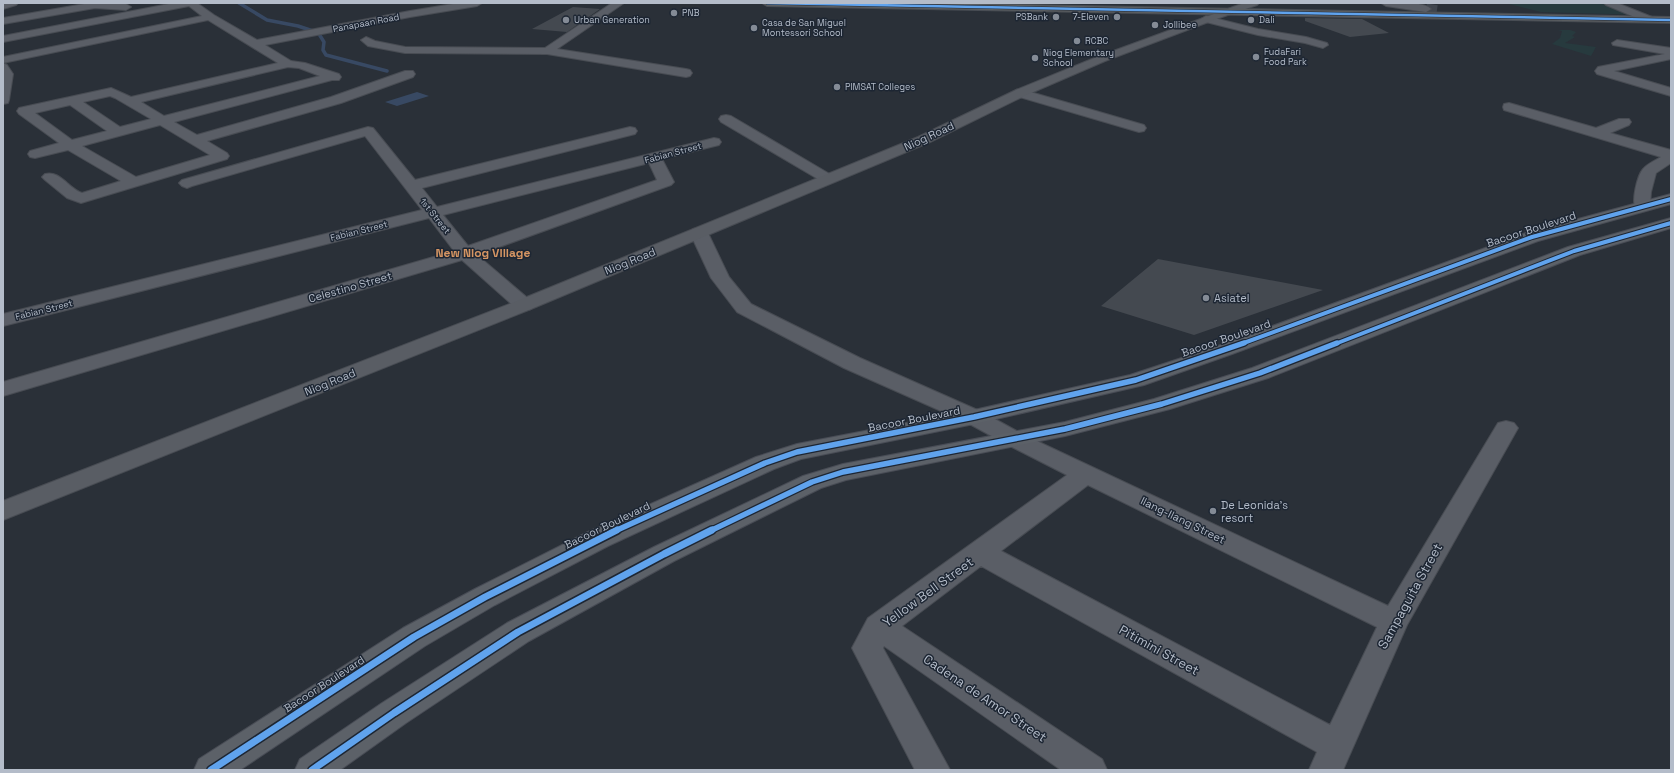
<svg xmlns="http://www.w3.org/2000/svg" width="1674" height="773" font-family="'Space Grotesk',sans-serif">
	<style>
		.green { fill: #273a3e }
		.water { fill: #384963 }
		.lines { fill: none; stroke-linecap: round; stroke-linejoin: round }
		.stream { stroke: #384963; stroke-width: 3.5 }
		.building { fill: #444950 }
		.street-tunnel { stroke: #3f454e; stroke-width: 11; stroke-dasharray: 11 5.5; stroke-linecap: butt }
		.street-casing { stroke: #484c53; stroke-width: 2 }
		.secondary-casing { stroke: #484c53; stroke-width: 2 }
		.primary-casing { stroke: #484c55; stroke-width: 2 }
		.highway-casing { stroke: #474c53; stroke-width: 2 }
		.street { fill: #5a5e66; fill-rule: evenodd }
		.secondary { fill: #595d64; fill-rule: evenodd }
		.primary { fill: #5c6168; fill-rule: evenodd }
		.highway { fill: #5a5d60; fill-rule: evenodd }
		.cycleway-far3-casing { stroke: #1d2633; stroke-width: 3.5 }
		.cycleway-far2-casing { stroke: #1d2633; stroke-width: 6 }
		.cycleway-far1-casing { stroke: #1d2633; stroke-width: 8 }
		.cycleway-casing { stroke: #1d2633; stroke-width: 10 }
		.cycleway-far3 { stroke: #60a3ed; stroke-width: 2.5 }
		.cycleway-far2 { stroke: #60a3ed; stroke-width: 4 }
		.cycleway-far1 { stroke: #60a3ed; stroke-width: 5.5 }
		.cycleway { stroke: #60a3ed; stroke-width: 7 }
		.poi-dot { fill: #848b96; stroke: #1d2633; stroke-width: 1.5 }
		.labels { text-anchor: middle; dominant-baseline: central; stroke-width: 3; stroke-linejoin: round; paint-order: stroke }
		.far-poi-label { font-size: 9px; fill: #b4bcc9; stroke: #1d2633; text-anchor: start }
		.far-street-label { font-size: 9px; fill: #b4bcc9; stroke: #1d2633 }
		.street-label { font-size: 11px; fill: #b4bcc9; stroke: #1d2633 }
		.poi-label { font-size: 11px; fill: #b4bcc9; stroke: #1d2633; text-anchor: start }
		.neighbourhood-label { font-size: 12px; font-weight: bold; fill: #d59563; stroke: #1d2633 }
		.near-street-label { font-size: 13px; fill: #b4bcc9; stroke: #1d2633 }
	</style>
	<rect width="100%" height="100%" fill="#2a3038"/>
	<path class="green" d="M1505,3H1613L1643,15L1541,12Z
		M1558,30H1570L1576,32L1572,36L1575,37L1565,43L1596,47L1591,56L1552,44L1560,38L1562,31Z"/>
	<path class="water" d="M417,92L429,96L397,106L385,102Z"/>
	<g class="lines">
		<path class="stream" d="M239,3L267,20L298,26L316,32
			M319,34L324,42L323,50L326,55L387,71"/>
	</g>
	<path class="building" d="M573,7L600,9L567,32L532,29Z
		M1305,18L1362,19L1389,33L1350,37L1305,21Z
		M1158,259L1323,290L1194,335L1101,306Z"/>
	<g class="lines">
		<path class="street-tunnel" d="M1426,9L1439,11"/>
		<defs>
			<path id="street" d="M3,3H18L16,5L3,9Z
				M90,3L126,4L131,7L126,10L95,8L3,24V18Z
				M174,3H197L214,15L257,40L410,11L459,3H482L477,6L410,17L265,45L291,61L305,63L339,74L341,77L339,80H332L174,122L197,135L331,97L405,71H413L415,74L413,77L341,103L207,141L227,153L229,156L227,159L81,203L67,198L45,180L42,177L45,174C60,170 68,188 82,193L121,181L68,150L35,158L30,157L28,154L30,151L59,143L19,114L17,111L19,108L111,88L131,97L278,63L208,20L3,63V57L202,16L189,6L3,42V36ZM288,67L299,68L320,76L164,116L141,102ZM110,96L115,98L151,119L120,127L83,102ZM70,105L107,131L72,140L35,113ZM160,125L210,155L136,177L82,146Z
				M612,3H624L557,49L686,69L690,70L692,73L690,76L686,77L547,54L405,53L368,46L361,40L366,37L375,41L405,47L545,48Z
				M1381,3C1392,3 1424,1 1431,9L1426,12L1386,6Z
				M1604,3H1617L1652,17L1653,19L1648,22L1644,21L1606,5Z
				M1206,16L1258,29L1306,37L1327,43L1328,45L1323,48L1305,43L1258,35L1202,21L1201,19Z
				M1617,40L1671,48V59L1614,71L1671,88V96L1597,74L1595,71L1598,67L1665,54L1613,45L1612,43Z
				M3,63L7,65L13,74L9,100L8,103L3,104Z
				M1020,89L1144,125L1146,128L1144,131L1139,132L1016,96L1014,93L1016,90Z
				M1509,103L1596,128L1619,119H1629L1631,122L1629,125L1610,133L1671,150V163L1656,173L1651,192L1650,206L1648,209L1642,211L1636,209C1631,202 1637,176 1643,169C1647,164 1656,160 1661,157L1504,110L1503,107L1504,104Z
				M726,115L731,116L833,176L836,179L833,182L828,184L823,182L721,122L719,119L721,116Z
				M368,127L373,128L415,180L630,127L635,128L637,131L635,134L422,188L437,207L714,138L719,139L721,142L719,145L662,159L674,182L671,185L477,255L531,301L534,305L531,309L524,311L517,309L462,260L3,396V382L454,251L429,218L3,326V314L422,210L365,136L192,186L187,188L182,186L179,183L182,180ZM649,163L657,180L468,246L443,215Z
				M699,228L705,229L708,233L729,277L751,304L860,358L982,412L1024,435L1388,606L1498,423L1506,421L1514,423L1518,428L1407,625L1343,770H1309L1317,752L981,566L902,626L1102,759L1107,770H1061L884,646L883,648L950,770H915L852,648L868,618L1067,475L1008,445L966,422L844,368L737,312L711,278L690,233L693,229ZM1088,485L1377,627L1330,725L1001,551Z"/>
			<path id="secondary" d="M1244,3H1259L1257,5L1219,18L1105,61L1024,96L928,143L531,309L3,520V501L517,301L918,137L1016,90L1097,57Z"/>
			<path id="primary" d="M1671,194V204L1538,241L1232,354L1144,385L974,424L801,459L774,469L608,546L495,605L425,646L240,770H194L199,759L403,628L475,589L588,532L756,457L797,444L974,410L1130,375L1218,346L1526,233Z
				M1671,218V228L1580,255L1268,378L1170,409L1065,436L846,480L821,488L674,561L529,641L406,723L340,770H295L300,759L382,703L507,623L654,547L803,476L843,464L1065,422L1154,399L1252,368L1568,247Z"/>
			<path id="highway" d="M762,3H922L1671,17V23L767,6Z"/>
		</defs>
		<use href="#street" class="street-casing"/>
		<use href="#secondary" class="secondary-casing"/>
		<use href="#primary" class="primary-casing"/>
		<use href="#highway" class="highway-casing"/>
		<use href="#street" class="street"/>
		<use href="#secondary" class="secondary"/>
		<use href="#primary" class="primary"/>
		<use href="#highway" class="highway"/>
		<defs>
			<path id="cycleway-far3" d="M767,3L1671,20"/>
			<path id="cycleway-far2" d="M1241,344L1532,237L1671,199
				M1335,344L1574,251L1671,223"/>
			<path id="cycleway-far1" d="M615,531L765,463L797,452L974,417L1136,380L1244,343
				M710,531L812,482L843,472L1065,429L1162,404L1260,373L1337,343"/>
			<path id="cycleway" d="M211,770L414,637L485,597L617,530
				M312,770L394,713L518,632L664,554L712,530"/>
		</defs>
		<use href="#cycleway-far3" class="cycleway-far3-casing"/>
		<use href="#cycleway-far2" class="cycleway-far2-casing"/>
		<use href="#cycleway-far1" class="cycleway-far1-casing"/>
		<use href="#cycleway" class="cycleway-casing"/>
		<use href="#cycleway-far3" class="cycleway-far3"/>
		<use href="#cycleway-far2" class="cycleway-far2"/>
		<use href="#cycleway-far1" class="cycleway-far1"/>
		<use href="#cycleway" class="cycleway"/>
	</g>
	<g class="poi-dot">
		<circle cx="674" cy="13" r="4"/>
		<circle cx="1056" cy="17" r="4"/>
		<circle cx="1117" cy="17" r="4"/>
		<circle cx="566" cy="20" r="4"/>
		<circle cx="1251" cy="20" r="4"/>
		<circle cx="1155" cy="25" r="4"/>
		<circle cx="754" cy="28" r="4"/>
		<circle cx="1077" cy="41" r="4"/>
		<circle cx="1256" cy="57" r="4"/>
		<circle cx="1035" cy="58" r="4"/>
		<circle cx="837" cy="87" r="4"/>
		<circle cx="1206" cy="298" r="4"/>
		<circle cx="1213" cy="511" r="4"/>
	</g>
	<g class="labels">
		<g class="far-poi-label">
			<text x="682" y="13">PNB</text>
			<text x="1048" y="17" text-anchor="end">PSBank</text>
			<text x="1109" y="17" text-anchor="end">7-Eleven</text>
			<text x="574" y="20">Urban Generation</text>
			<text x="1259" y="20">Dali</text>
			<text x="762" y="23">Casa de San Miguel<tspan x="762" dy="10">Montessori School</tspan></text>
			<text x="1163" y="25">Jollibee</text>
			<text x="1085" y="41">RCBC</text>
			<text x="1264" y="52">FudaFari<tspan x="1264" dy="10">Food Park</tspan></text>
			<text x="1043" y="53">Niog Elementary<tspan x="1043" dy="10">School</tspan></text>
			<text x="845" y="87">PIMSAT Colleges</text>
		</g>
		<g class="far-street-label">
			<text transform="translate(366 23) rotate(-11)">Panapaan Road</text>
			<text transform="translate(673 153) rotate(-15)">Fabian Street</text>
			<text transform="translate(435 216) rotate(51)">1st Street</text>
			<text transform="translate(359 231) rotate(-14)">Fabian Street</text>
			<text transform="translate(44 310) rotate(-14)">Fabian Street</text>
		</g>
		<g class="street-label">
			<text transform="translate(929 136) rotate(-25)">Niog Road</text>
			<text transform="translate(1531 229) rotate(-18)">Bacoor Boulevard</text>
			<text transform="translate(630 261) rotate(-22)">Niog Road</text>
			<text transform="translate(350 287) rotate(-16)">Celestino Street</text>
			<text transform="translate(1226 338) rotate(-19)">Bacoor Boulevard</text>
			<text transform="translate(330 382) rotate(-22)">Niog Road</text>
			<text transform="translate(914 419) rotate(-11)">Bacoor Boulevard</text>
			<text transform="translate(1183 520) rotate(26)">Ilang-Ilang Street</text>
			<text transform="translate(607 525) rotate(-26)">Bacoor Boulevard</text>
			<text transform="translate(324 684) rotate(-33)">Bacoor Boulevard</text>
		</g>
		<g class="poi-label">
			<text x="1214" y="298">Asiatel</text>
			<text x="1221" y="505">De Leonida’s<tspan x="1221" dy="13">resort</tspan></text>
		</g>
		<g class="neighbourhood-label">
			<text x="483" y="253">New Niog Village</text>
		</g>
		<g class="near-street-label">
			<text transform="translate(928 592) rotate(-36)">Yellow Bell Street</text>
			<text transform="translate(1410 596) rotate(-61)">Sampaguita Street</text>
			<text transform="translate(1159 650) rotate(29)">Pitimini Street</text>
			<text transform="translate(985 698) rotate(34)">Cadena de Amor Street</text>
		</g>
	</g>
	<rect width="1674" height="773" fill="none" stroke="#b4bcc9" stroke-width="8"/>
</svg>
